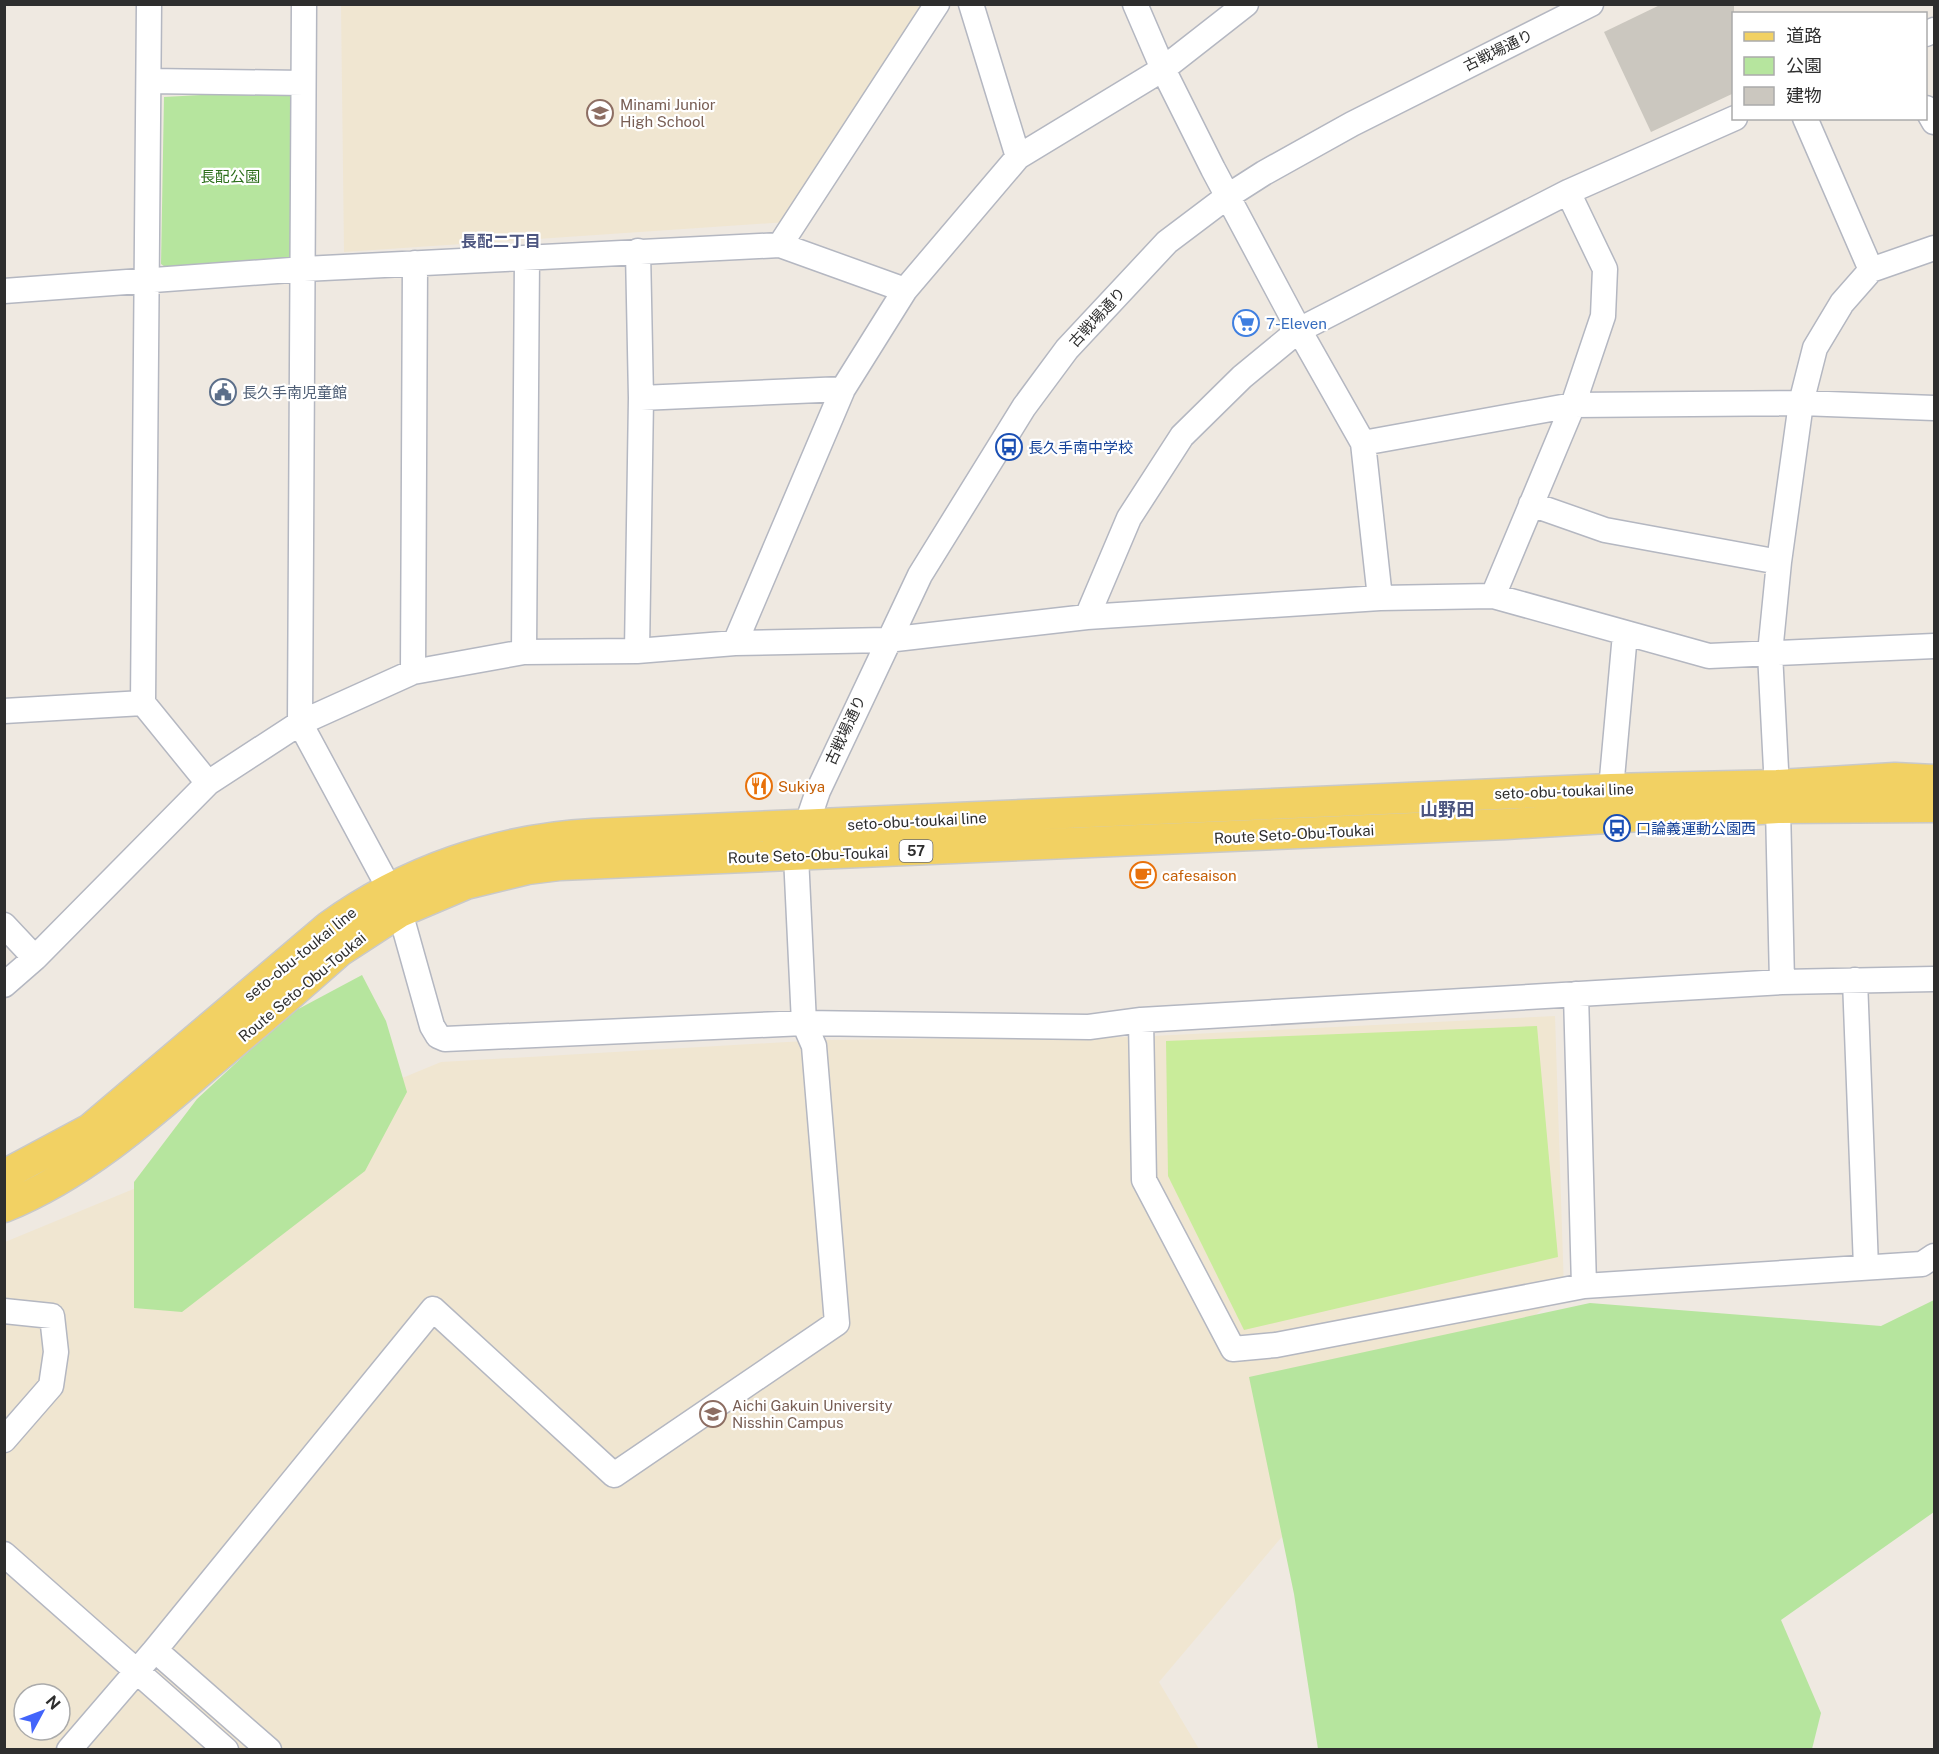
<svg xmlns="http://www.w3.org/2000/svg" width="1939" height="1754" font-family="'Public Sans','Noto Sans JP',sans-serif">
	<style>
		.education { fill: #f0e6d1; fill-rule: evenodd }
		.green { fill: #b6e59e }
		.pitch { fill: #c9ec9a }
		.building { fill: #cbc7bf }
		.lines { fill: none; stroke-linecap: round; stroke-linejoin: round }
		.minor-casing { stroke: #b4b7c1; stroke-width: 27 }
		.major-casing { stroke: #c9c9c9; stroke-width: 33 }
		.minor { stroke: #fff; stroke-width: 24 }
		.major { stroke: #f2d163; stroke-width: 30 }
		.labels { text-anchor: middle; dominant-baseline: central; stroke-width: 4.5; stroke-linejoin: round; paint-order: stroke }
		.shield { fill: #fff; stroke: #6d6d6d; stroke-width: 1.5 }
		.shield-label { font-size: 14px; font-weight: bold; fill: #2e2e2e }
		.street-label { font-size: 15px; fill: #2e2e2e; stroke: #fff }
		.education-label { font-size: 15px; fill: #785e54; stroke: #fff; text-anchor: start }
		.park-label { font-size: 15px; fill: #2c6e1b; stroke: #fff }
		.shop-label { font-size: 15px; fill: #366cbe; stroke: #fff; text-anchor: start }
		.service-label { font-size: 15px; fill: #4e5e75; stroke: #fff; text-anchor: start }
		.transit-label { font-size: 15px; fill: #164399; stroke: #fff; text-anchor: start }
		.food-label { font-size: 15px; fill: #c56008; stroke: #fff; text-anchor: start }
		.neighbourhood-label { font-size: 16px; font-weight: bold; fill: #4d5680; stroke: #fff }
		.quarter-label { font-size: 18px; font-weight: bold; fill: #4d5680; stroke: #fff }
	</style>
	<rect width="100%" height="100%" fill="#efe9e1"/>
	<path class="education" d="M341,5H928L787,222L344,252Z
		M1555,1016L1564,1290L1280,1539L1159,1682L1199,1749L5,1750V1242L441,1062L822,1040L1133,1037ZM24,1694H60V1730H24Z"/>
	<path class="green" d="M293,90L292,261L174,273L161,264L164,97Z
		M362,975L386,1021L407,1092L365,1171L182,1312L134,1308V1182L197,1099L289,1014Z
		M1934,1300V1512L1781,1620L1821,1713L1812,1749H1318L1294,1594L1249,1377L1590,1303L1881,1326Z"/>
	<path class="pitch" d="M1537,1026L1558,1257L1244,1330L1168,1176L1166,1041Z"/>
	<path class="building" d="M1662,4H1734V93L1651,132L1604,32Z"/>
	<g class="lines">
		<defs>
			<path id="minor" d="M149,4L143,703L208,783
				M304,4L300,723L389,888
				M971,4L1018,157
				M1135,4L1163,69L1213,169L1299,330L1363,443L1380,598
				M1926,34L1934,30
				M149,81L303,83
				M1926,108L1934,122
				M1805,118L1871,270
				M780,245L937,4
				M4,291L304,269L780,245L905,290
				M641,398L843,389
				M1363,443L1573,405L1801,403L1934,408
				M1531,504L1605,530L1779,562
				M1493,596L1573,405L1603,316L1605,269L1568,192
				M1087,617L1129,518L1182,436L1242,377L1299,330L1568,192L1735,118
				M735,643L843,389L905,290L1018,157L1163,69L1246,4
				M637,651L641,398L638,251
				M524,652L527,258
				M413,672L415,263
				M4,711L143,703
				M1611,789L1625,634
				M400,912L432,1026L438,1036L445,1039L804,1023L1089,1027L1141,1020L1782,982L1934,979
				M4,925L35,958
				M1855,980L1866,1267
				M1782,982L1778,808L1770,653L1779,562L1801,403L1815,348L1842,303L1871,270L1934,248
				M4,985L35,958L208,783L300,723L413,672L524,652L637,651L735,643L887,640L1087,617L1380,598L1493,596L1709,656L1934,646
				M1576,994L1584,1286
				M1141,1020L1144,1180L1233,1349L1276,1345L1584,1286L1922,1264L1934,1256
				M4,1311L52,1316L56,1352L51,1386L4,1440
				M4,1554L226,1750
				M155,1650L269,1750
				M69,1750L155,1650L433,1309L614,1475L837,1323L814,1046L804,1023L796,856L818,791L920,575L1024,407L1067,349L1167,242L1228,196L1264,173L1352,124L1591,4"/>
			<path id="major" d="M4,1175L90,1129L328,927C405,871 498,839 593,834L1611,789L1777,785L1895,778L1934,780
				M4,1207C81,1176 147,1118 209,1064C253,1027 297,989 340,951L400,912L466,884L528,869L560,865L1506,824L1778,808L1934,807"/>
		</defs>
		<use href="#minor" class="minor-casing"/>
		<use href="#major" class="major-casing"/>
		<use href="#minor" class="minor"/>
		<use href="#major" class="major"/>
	</g>
	<defs>
		<symbol id="school-ring" viewBox="-11 -11 22 22"><circle r="9.5" fill="#fff" stroke="#8d6e63" stroke-width="1.5"/><path d="M0-5L7-2L0 1L-7-2ZM-4 1L0 2.5L4 1V4Q0 6-4 4Z" fill="#8d6e63"/></symbol>
		<symbol id="supermarket-ring" viewBox="-11 -11 22 22"><circle r="9.5" fill="#fff" stroke="#3f7fe0" stroke-width="1.5"/><path d="M-6-5.5h2.5l.6 2H6L4.5 2H-2.5L-4.4-4H-6ZM-1.5 3.2a1.3 1.3 0 1 0 .1 0ZM3 3.2a1.3 1.3 0 1 0 .1 0Z" fill="#3f7fe0"/></symbol>
		<symbol id="civic-ring" viewBox="-11 -11 22 22"><circle r="9.5" fill="#fff" stroke="#5c6f8a" stroke-width="1.5"/><path d="M-.6-6.5H3V-4.5H.6V-3L4-1V1h2V6H-6V1h2V-1L-.6-3ZM-1.2 2.5V6h2.4V2.5Z" fill="#5c6f8a"/></symbol>
		<symbol id="bus-ring" viewBox="-11 -11 22 22"><circle r="9.5" fill="#fff" stroke="#1a4fb4" stroke-width="1.5"/><path d="M-5-6H5V4H4V6H2V4H-2V6H-4V4H-5ZM-3.5-4V0h7V-4ZM-3.5 1.2v1.5H-2V1.2ZM2 1.2v1.5H3.5V1.2Z" fill="#1a4fb4"/></symbol>
		<symbol id="restaurant-ring" viewBox="-11 -11 22 22"><circle r="9.5" fill="#fff" stroke="#e8710a" stroke-width="1.5"/><path d="M-5-6h1v4h1v-4h1v4h1v-4h1v5L-1.5 .5V6h-2V.5L-5-1ZM5-6V6H3V1.5H1.5Q1.5-4 5-6Z" fill="#e8710a"/></symbol>
		<symbol id="cafe-ring" viewBox="-11 -11 22 22"><circle r="9.5" fill="#fff" stroke="#e8710a" stroke-width="1.5"/><path d="M-5.5-4.5H6V0H3Q3 3.5 0 3.5H-2.5Q-5.5 3.5-5.5 0ZM3-3.2v2h1.7v-2ZM-6 4.5H4V6H-6Z" fill="#e8710a"/></symbol>
		<symbol id="university-ring" viewBox="-11 -11 22 22"><circle r="9.5" fill="#fff" stroke="#8d6e63" stroke-width="1.5"/><path d="M0-5L7-2L0 1L-7-2ZM-4 1L0 2.5L4 1V4Q0 6-4 4Z" fill="#8d6e63"/></symbol>
	</defs>
	<g fill-rule="evenodd">
		<use href="#school-ring" x="585" y="98" width="30" height="30"/>
		<use href="#supermarket-ring" x="1231" y="308" width="30" height="30"/>
		<use href="#civic-ring" x="208" y="377" width="30" height="30"/>
		<use href="#bus-ring" x="994" y="432" width="30" height="30"/>
		<use href="#restaurant-ring" x="744" y="771" width="30" height="30"/>
		<use href="#bus-ring" x="1602" y="813" width="30" height="30"/>
		<use href="#cafe-ring" x="1128" y="860" width="30" height="30"/>
		<use href="#university-ring" x="698" y="1399" width="30" height="30"/>
	</g>
	<g class="labels">
		<rect class="shield" x="899.5" y="840" width="33" height="22" rx="4.5"/>
		<g class="shield-label">
			<text x="916" y="851">57</text>
		</g>
		<g class="street-label">
			<text transform="translate(1498 50) rotate(-26)">古戦場通り</text>
			<text transform="translate(1097 317) rotate(-47)">古戦場通り</text>
			<text transform="translate(845 730) rotate(-65)">古戦場通り</text>
			<text transform="translate(1564 791) rotate(-2)">seto-obu-toukai line</text>
			<text transform="translate(917 821) rotate(-3)">seto-obu-toukai line</text>
			<text transform="translate(1294 834) rotate(-3)">Route Seto-Obu-Toukai</text>
			<text transform="translate(808 855) rotate(-2)">Route Seto-Obu-Toukai</text>
			<text transform="translate(300 954) rotate(-39)">seto-obu-toukai line</text>
			<text transform="translate(302 987) rotate(-40)">Route Seto-Obu-Toukai</text>
		</g>
		<g class="education-label">
			<text x="620" y="104">Minami Junior<tspan x="620" dy="17">High School</tspan></text>
			<text x="732" y="1405">Aichi Gakuin University<tspan x="732" dy="17">Nisshin Campus</tspan></text>
		</g>
		<g class="park-label">
			<text x="230" y="176">長配公園</text>
		</g>
		<g class="shop-label">
			<text x="1266" y="323">7-Eleven</text>
		</g>
		<g class="service-label">
			<text x="242" y="392">長久手南児童館</text>
		</g>
		<g class="transit-label">
			<text x="1028" y="447">長久手南中学校</text>
			<text x="1636" y="828">口論義運動公園西</text>
		</g>
		<g class="food-label">
			<text x="778" y="786">Sukiya</text>
			<text x="1162" y="875">cafesaison</text>
		</g>
		<g class="neighbourhood-label">
			<text x="501" y="241">長配二丁目</text>
		</g>
		<g class="quarter-label">
			<text x="1447" y="809">山野田</text>
		</g>
	</g>
	<rect width="1939" height="1754" fill="none" stroke="#2e2e2e" stroke-width="12"/>
	<rect x="1732" y="12" width="195" height="108" fill="#ffffff" stroke="#ababab" stroke-width="1.5"/>
	<rect x="1744" y="32" width="30" height="9" fill="#f2d163" stroke="#ababab" stroke-width="1.5"/>
	<text x="1786" y="42" font-size="18" fill="#2e2e2e">道路</text>
	<rect x="1744" y="57" width="30" height="18" fill="#b6e59e" stroke="#ababab" stroke-width="1.5"/>
	<text x="1786" y="72" font-size="18" fill="#2e2e2e">公園</text>
	<rect x="1744" y="87" width="30" height="18" fill="#cbc7bf" stroke="#ababab" stroke-width="1.5"/>
	<text x="1786" y="102" font-size="18" fill="#2e2e2e">建物</text>
	<g transform="translate(42 1712) rotate(49)"><circle r="28" fill="#ffffff" stroke="#ababab" stroke-width="1.5"/>
	<path d="M0-4.5L10 22L0 15L-10 22Z" fill="#4264fb"/>
	<text y="-9" font-size="16" font-weight="bold" text-anchor="middle" fill="#2e2e2e">N</text>
	</g>
</svg>
